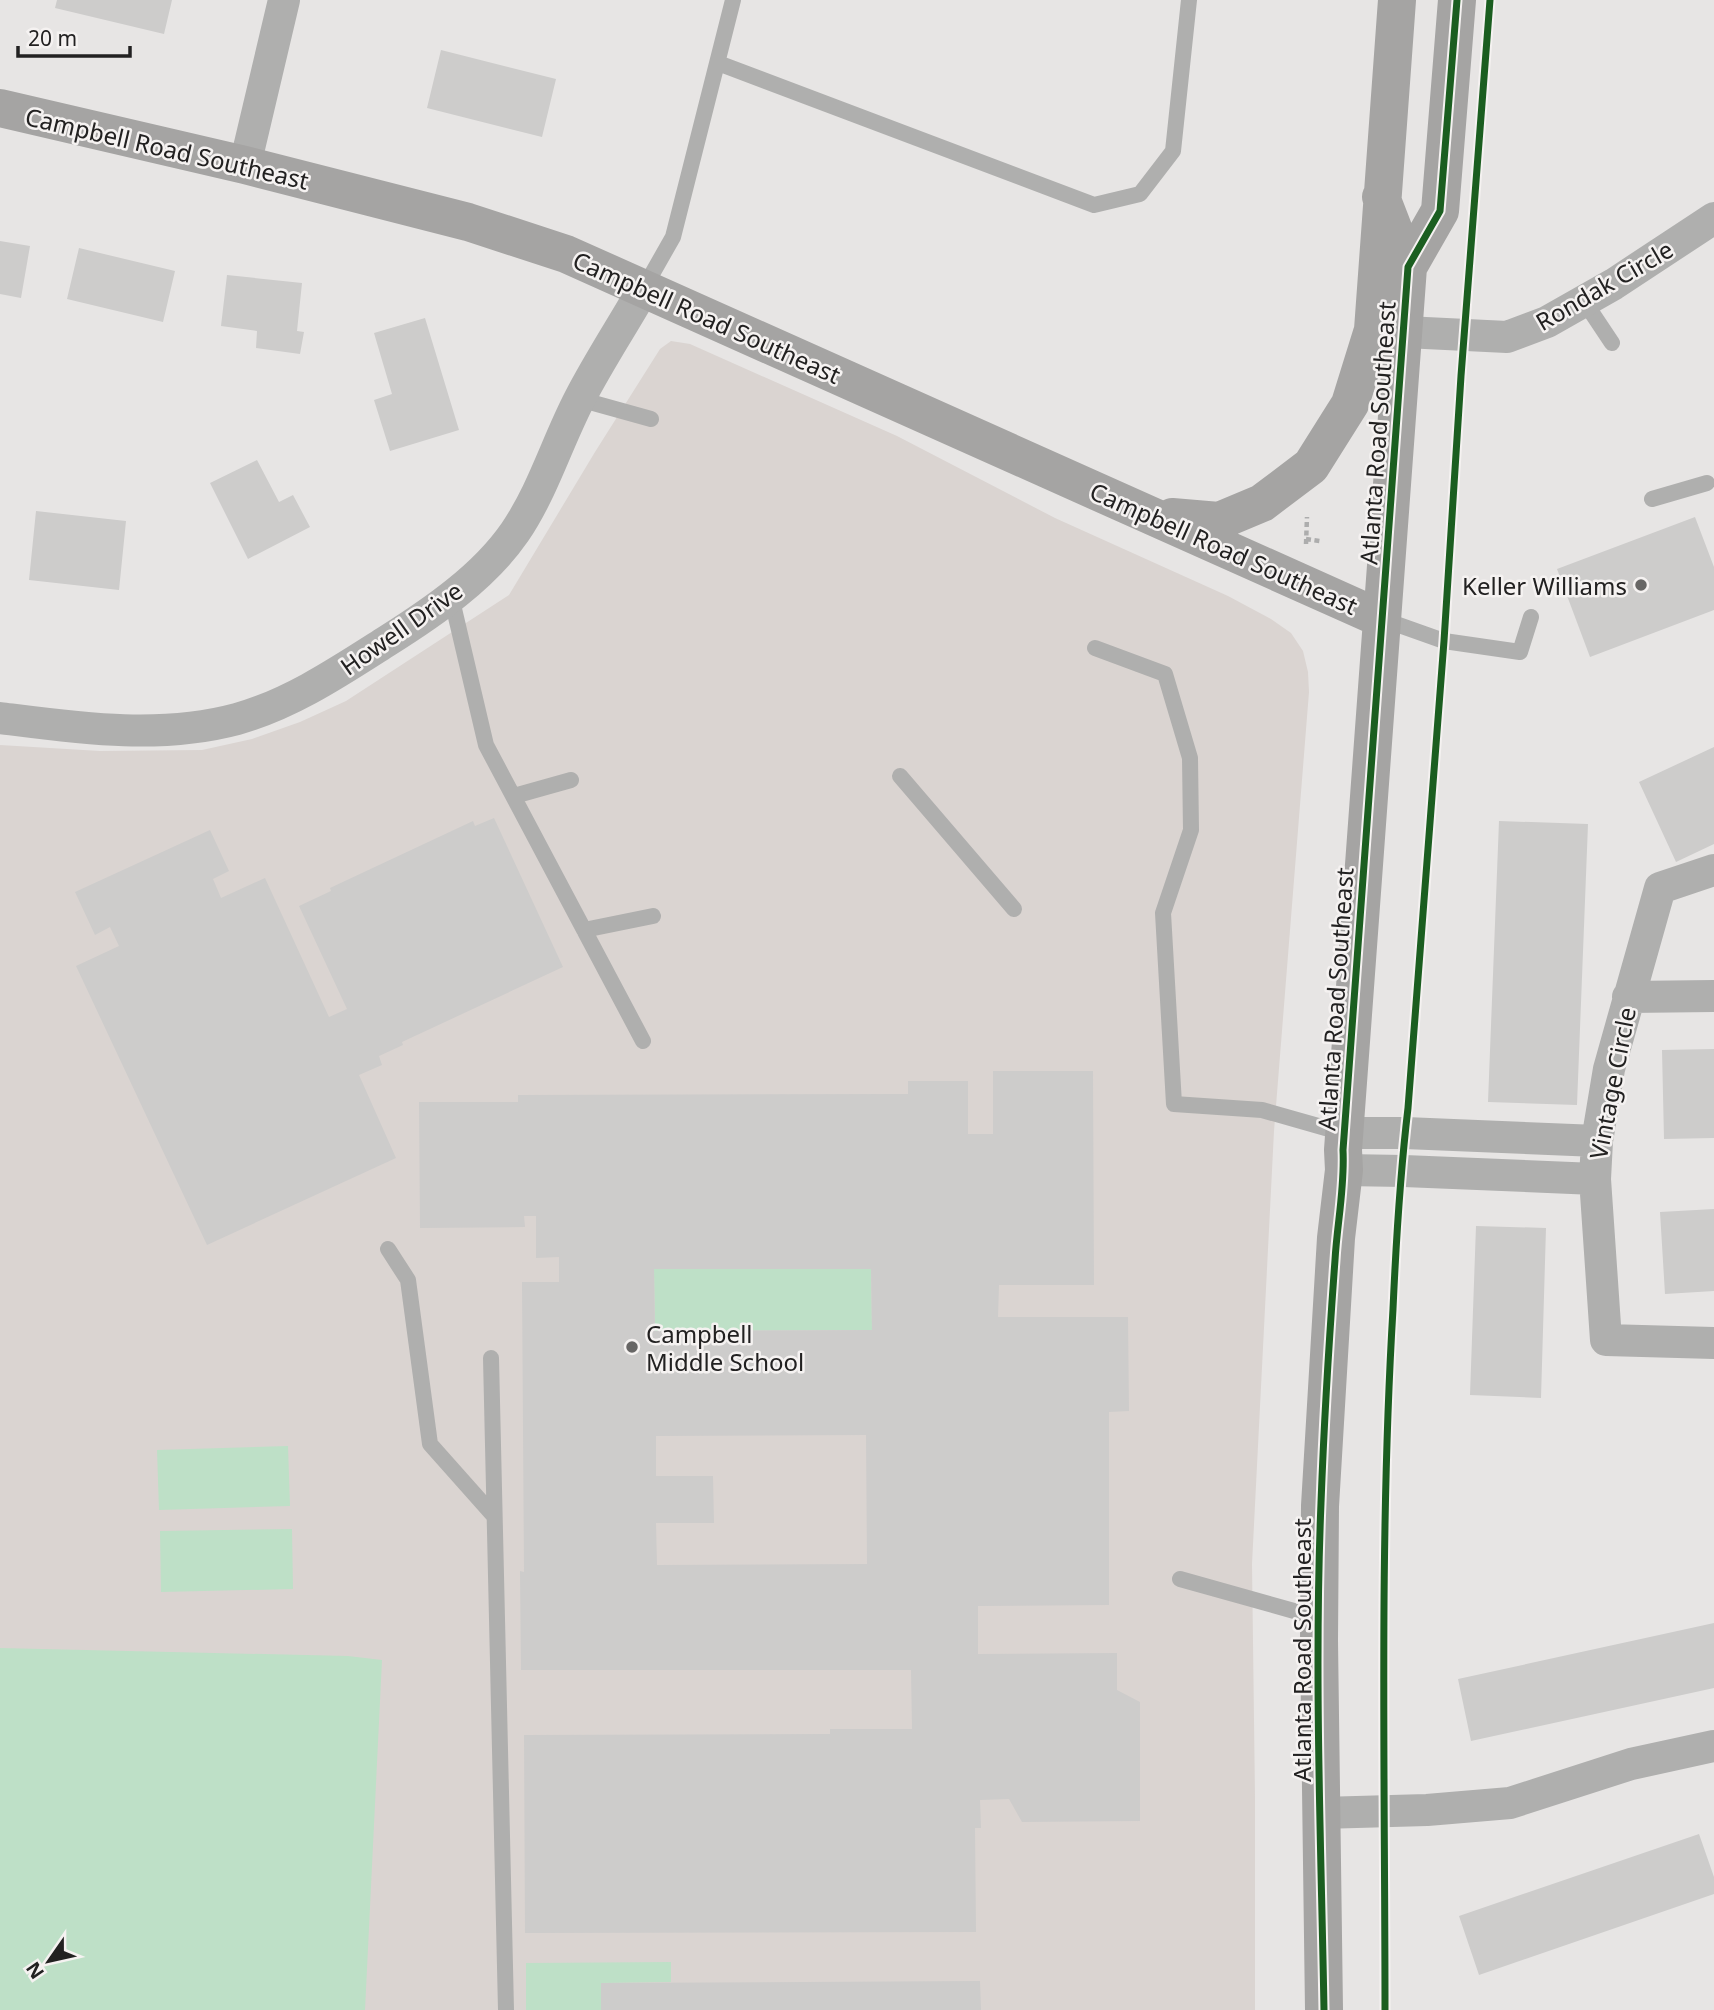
<svg xmlns="http://www.w3.org/2000/svg" width="1714" height="2010" font-family="'Noto Sans',sans-serif">
	<style>
		.built { fill: #dad4d1 }
		.green { fill: #bee0c7 }
		.building { fill: #cdcccb; fill-rule: evenodd }
		.lines { fill: none; stroke-linecap: round; stroke-linejoin: round }
		.path { stroke: #adadad; stroke-width: 4.5; stroke-dasharray: 5 3.5; stroke-linecap: butt }
		.lane { stroke: #afafae; stroke-width: 16 }
		.street { stroke: #afafae; stroke-width: 32 }
		.secondary { stroke: #a5a4a3; stroke-width: 38 }
		.cycleway-casing { stroke: #f5f2f1; stroke-width: 11 }
		.cycleway { stroke: #1b5e20; stroke-width: 7 }
		.poi-dot { fill: #676665; stroke: #f5f2f1; stroke-width: 2.5 }
		.labels { text-anchor: middle; dominant-baseline: central; stroke-width: 5; stroke-linejoin: round; paint-order: stroke }
		.street-label { font-size: 24px; fill: #222121; stroke: #f5f2f1 }
		.poi-label { font-size: 24px; fill: #222121; stroke: #f5f2f1; text-anchor: end }
	</style>
	<rect width="100%" height="100%" fill="#e7e5e4"/>
	<path class="built" d="M671,341L690,344L897,436L1055,518L1228,596L1271,619L1291,633L1303,651L1308,672L1309,692L1274,1131L1252,1564L1255,1797V2010H0V745L100,751L202,750L252,739L300,722L346,701L509,595L595,452L660,349Z"/>
	<path class="green" d="M654,1269H871L872,1330L655,1331Z
		M288,1446L290,1506L159,1510L157,1450Z
		M292,1529L293,1589L161,1592L160,1531Z
		M0,1648L348,1656L382,1660L365,2010H0Z
		M671,1962V1982L602,1983L601,2010H526V1963Z"/>
	<path class="building" d="M57,0H172L164,34L55,8Z
		M441,50L556,79L542,137L427,108Z
		M0,241L30,246L21,298L0,294Z
		M79,248L175,271L163,322L67,299Z
		M227,275L302,283L297,331L304,332L300,354L256,348L257,331L221,326Z
		M425,318L459,430L390,451L374,400L392,394L374,333Z
		M257,460L279,502L293,495L310,527L248,559L210,483Z
		M36,511L126,521L119,590L29,580Z
		M1695,517L1714,567V610L1590,657L1557,569Z
		M1714,747V844L1676,862L1639,782Z
		M494,818L563,967L402,1042L403,1045L379,1056L382,1065L359,1075L396,1158L207,1245L76,966L119,946L110,927L95,935L75,892L210,830L229,871L213,879L221,898L265,878L329,1017L347,1009L299,906L331,891L330,888L473,821L475,826Z
		M1499,821L1588,824L1577,1105L1488,1102Z
		M1714,1049V1138L1664,1139L1662,1050Z
		M993,1071H1093L1094,1285H999L998,1317H1128L1129,1411L1109,1412V1605L978,1606V1654L1117,1653V1690L1140,1702V1821L1022,1822L1009,1799L980,1800L981,1828H975L976,1932L525,1933L524,1735L830,1734V1729H912L911,1670H521L520,1571L524,1572L522,1282H559V1257L536,1258V1216H524L525,1227L420,1228L419,1102H518V1095L908,1094V1081H968V1134H993ZM654,1269H871L872,1330L655,1331ZM866,1435L867,1564L657,1565L656,1523H714L713,1476H656V1436Z
		M1714,1209V1291L1665,1294L1660,1212Z
		M1476,1226L1546,1228L1541,1398L1470,1395Z
		M1714,1623V1688L1471,1741L1458,1679Z
		M1699,1834L1714,1877V1894L1479,1975L1459,1916Z
		M980,1981L981,2010H601V1983Z"/>
	<g class="lines">
		<path class="path" d="M1306,539L1320,541
			M1306,544L1307,517"/>
		<path class="lane" d="M718,63L1094,205L1140,194L1173,151L1189,0
			M644,288L673,237L733,0
			M1584,301L1612,343
			M579,399L651,419
			M1652,499L1707,483
			M451,596L486,745L643,1041
			M1382,619L1444,641L1520,652L1531,617
			M1095,648L1165,674L1190,758L1191,830L1163,913L1174,1104L1262,1110L1343,1133
			M900,776L1014,909
			M514,796L571,780
			M584,930L653,916
			M388,1249L408,1280L430,1444L494,1516
			M491,1358L506,2010
			M1180,1579L1319,1618"/>
		<path class="street" d="M245,165L284,0
			M1405,332L1507,337L1547,322L1614,284L1714,218
			M0,718C78,728 159,740 237,719C291,704 340,671 387,641C433,612 484,577 515,532C543,491 557,442 580,398C599,361 623,325 644,288
			M1714,870L1660,888L1609,1069L1597,1141L1595,1179L1606,1340L1714,1343
			M1628,997L1714,996
			M1344,1133H1405L1597,1141
			M1344,1170L1404,1171L1595,1179
			M1321,1813L1427,1810L1510,1803L1631,1764L1714,1746"/>
		<path class="secondary" d="M0,108L245,165L468,222L566,254L1382,619
			M1408,267L1440,211L1457,0
			M1172,517L1219,521L1262,503L1311,466L1350,404L1373,330L1397,0
			M1324,2010L1319,1641L1320,1506L1336,1238L1344,1170L1343,1150L1408,267L1381,197"/>
		<defs>
			<path id="cycleway" d="M1324,2010C1321,1841 1314,1672 1321,1503C1324,1422 1329,1341 1335,1260C1337,1224 1345,1187 1343,1150L1408,267L1440,211L1457,0
				M1385,2010C1385,1776 1379,1542 1393,1309C1396,1242 1400,1175 1408,1108L1444,641L1461,376L1490,0"/>
		</defs>
		<use href="#cycleway" class="cycleway-casing"/>
		<use href="#cycleway" class="cycleway"/>
	</g>
	<g class="poi-dot">
		<circle cx="1641" cy="585" r="7"/>
		<circle cx="632" cy="1347" r="7"/>
	</g>
	<g class="labels">
		<g class="street-label">
			<text transform="translate(167 148) rotate(13)">Campbell Road Southeast</text>
			<text transform="translate(1604 285) rotate(-30)">Rondak Circle</text>
			<text transform="translate(707 317) rotate(24)">Campbell Road Southeast</text>
			<text transform="translate(1377 433) rotate(-86)">Atlanta Road Southeast</text>
			<text transform="translate(1224 548) rotate(24)">Campbell Road Southeast</text>
			<text transform="translate(401 628) rotate(-35)">Howell Drive</text>
			<text transform="translate(1335 999) rotate(-86)">Atlanta Road Southeast</text>
			<text transform="translate(1612 1083) rotate(-79)">Vintage Circle</text>
			<text transform="translate(1301 1650) rotate(-90)">Atlanta Road Southeast</text>
		</g>
		<g class="poi-label">
			<text x="1627" y="585">Keller Williams</text>
			<text x="646" y="1333" text-anchor="start">Campbell<tspan x="646" dy="28">Middle School</tspan></text>
		</g>
	</g>
	<g transform="translate(49 1961) rotate(236)" stroke="#f5f2f1" stroke-width="5" paint-order="stroke">
	<path d="M0-5L12 26L0 18L-12 26Z" fill="#222121"/>
	<text y="-10" font-size="19" font-weight="bold" text-anchor="middle" fill="#222121">N</text>
	</g>
	<path d="M18 46v10h112v-10" fill="none" stroke="#222121" stroke-width="3.5"/>
	<text x="28" y="46" font-size="21" fill="#222121" stroke="#f5f2f1" stroke-width="5" paint-order="stroke">20 m</text>
</svg>
